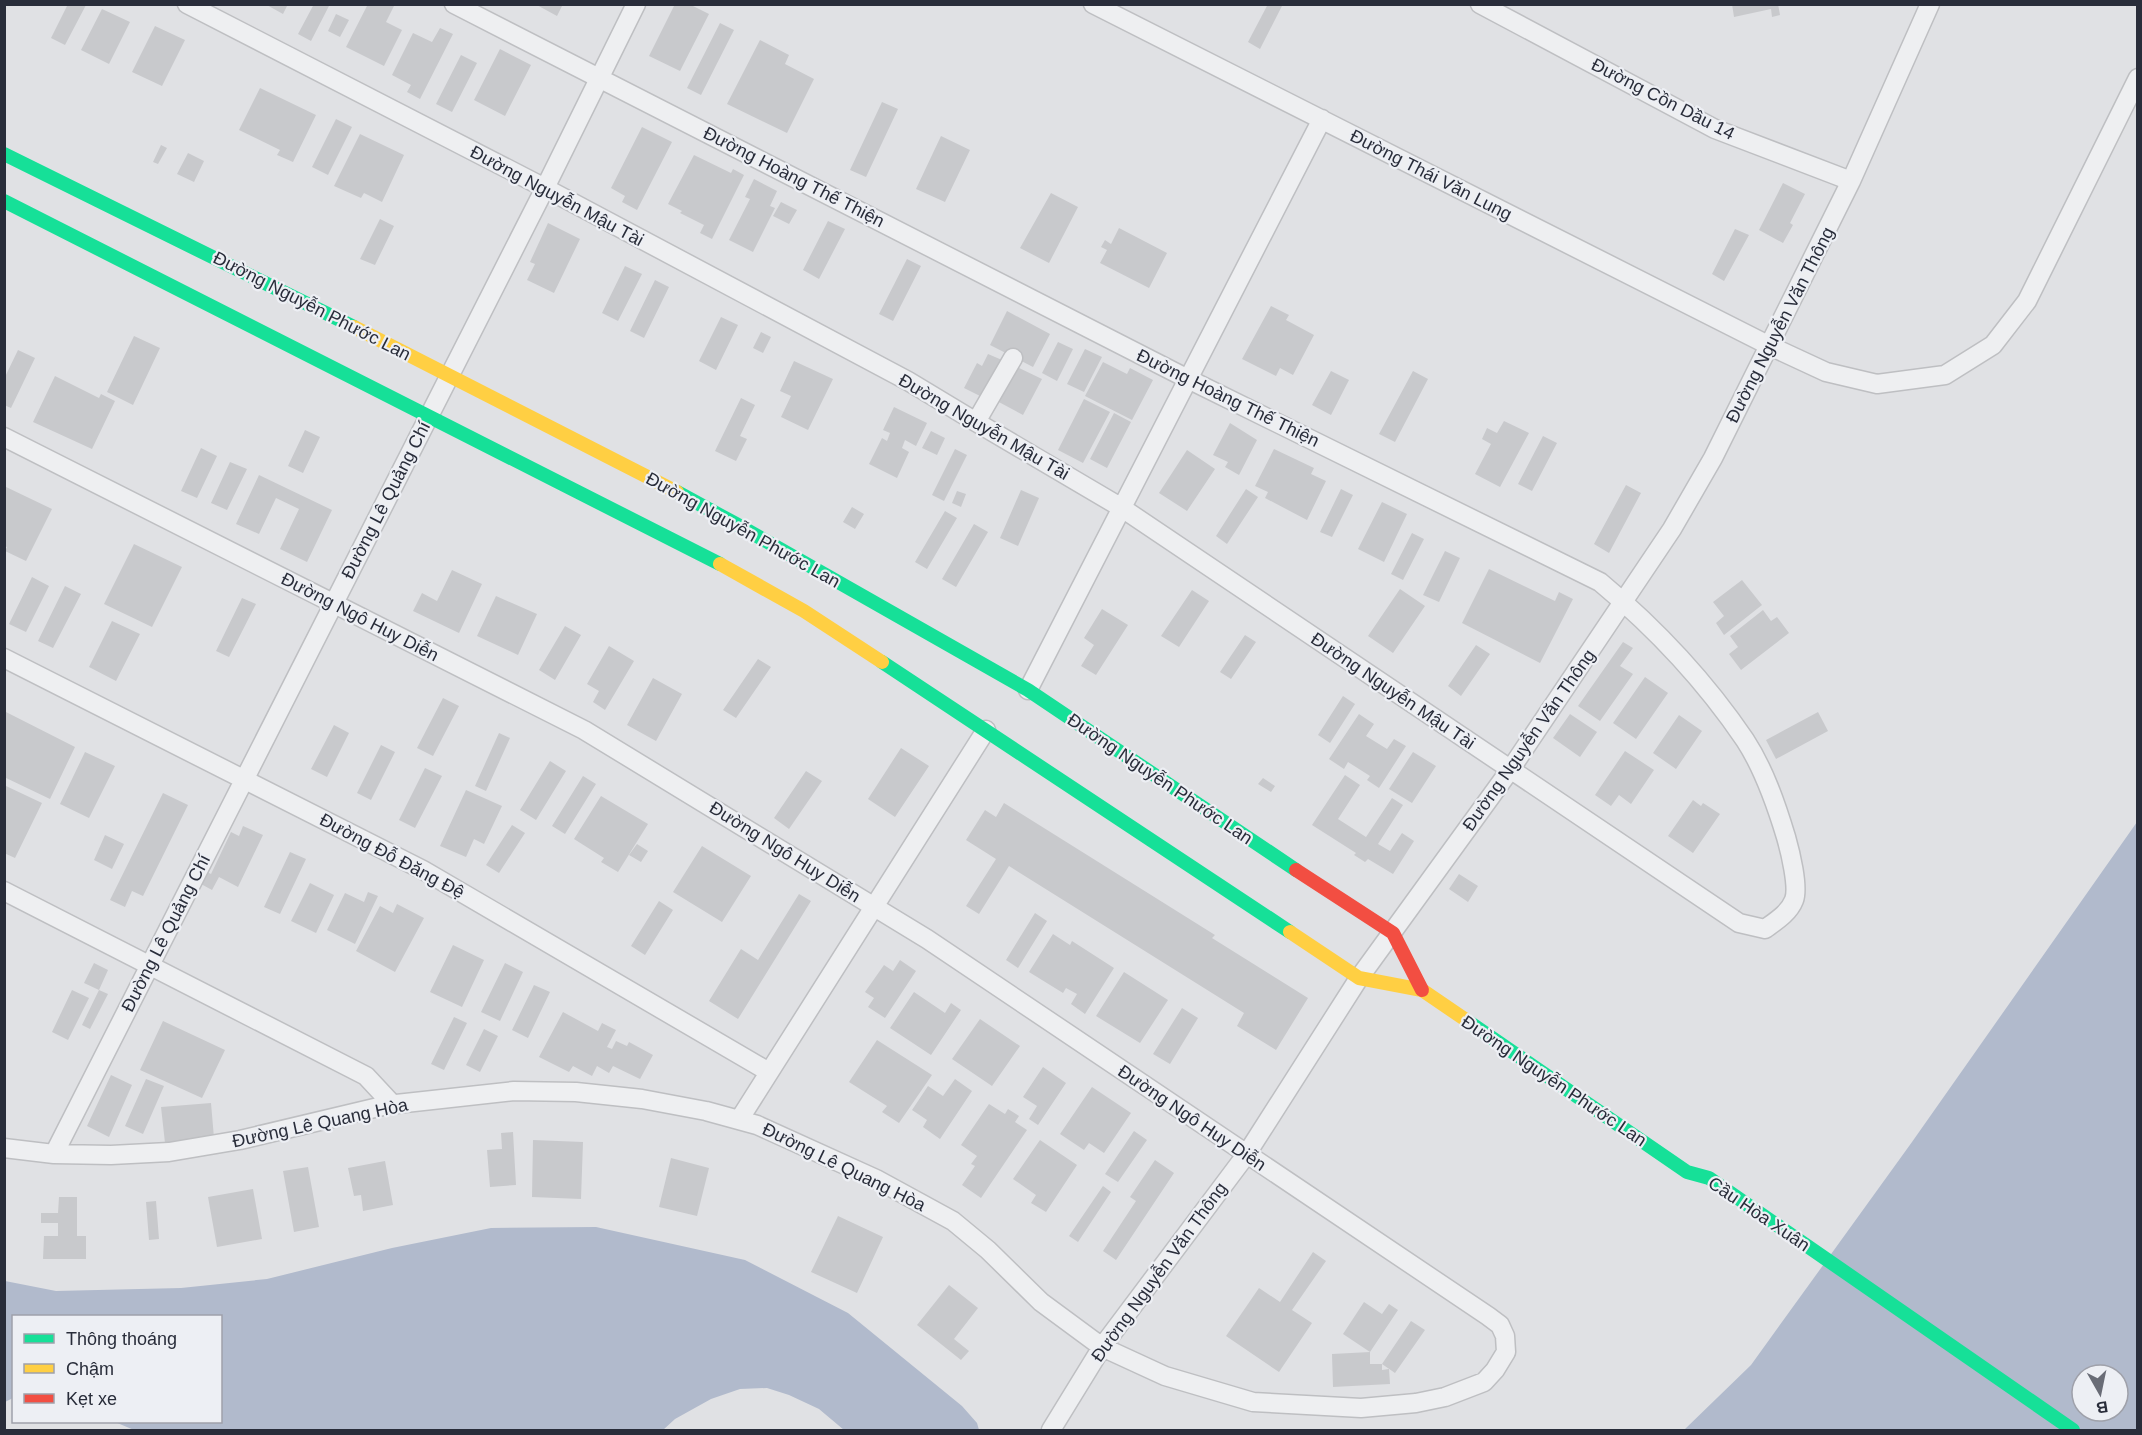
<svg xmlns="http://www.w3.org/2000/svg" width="2142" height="1435" font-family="Arial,sans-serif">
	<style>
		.water { fill: #b1bacc; fill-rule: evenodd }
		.building { fill: #c8c9cc }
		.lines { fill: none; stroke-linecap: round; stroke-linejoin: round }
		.street-casing { stroke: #bebfc2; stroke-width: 21 }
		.street { stroke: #eeeff1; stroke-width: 18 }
		.fast { stroke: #16e098; stroke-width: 14 }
		.slow { stroke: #ffcf43; stroke-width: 14 }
		.jam { stroke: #f24e42; stroke-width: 14 }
		.labels { text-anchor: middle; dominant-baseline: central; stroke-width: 4.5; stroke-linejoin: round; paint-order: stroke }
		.street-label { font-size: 18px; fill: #292d3a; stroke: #edeff4 }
	</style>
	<rect width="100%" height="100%" fill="#e0e1e4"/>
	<path class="water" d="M2137,822V1430H1684L1751,1365L1912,1142ZM2082,1375H2118V1411H2082Z
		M596,1227L745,1260L848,1313L962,1406L977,1423L979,1430H844L819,1409L789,1395L767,1388L740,1389L711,1399L675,1419L663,1430H134L115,1422H220V1316H14L13,1398L5,1402V1281L56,1291L181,1288L267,1279L392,1248L491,1228Z"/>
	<path class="building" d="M68,4L86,5L65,45L51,38Z
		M265,4H288L283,14Z
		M314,4H330L311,41L298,34Z
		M368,4H395L386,22L402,30L384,66L346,47Z
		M535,4H563L557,16Z
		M675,4H689L709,14L680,71L649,56Z
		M1268,4H1283L1260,49L1248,42Z
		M1732,4H1778L1780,15L1772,17L1771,9L1734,17Z
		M102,9L130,22L109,64L81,50Z
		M336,14L349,20L340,37L328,31Z
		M720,23L734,30L701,95L687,88Z
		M155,26L185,40L162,86L132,72Z
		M440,28L453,34L420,99L407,92L411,85L392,75L413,33L432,42Z
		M760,40L789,55L785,64L814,79L787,133L727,104Z
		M500,49L531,65L505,116L474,100Z
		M461,55L477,63L452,112L436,104Z
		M260,88L316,115L293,162L277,155L280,150L239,130Z
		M882,102L898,109L866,177L850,170Z
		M336,119L352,127L328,175L312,167Z
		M642,127L672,142L637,210L622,202L625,196L611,188Z
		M360,134L404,155L382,202L364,193L361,198L334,186Z
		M941,136L970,150L945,202L916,189Z
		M161,145L167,148L158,164L153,162Z
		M188,153L204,161L194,182L177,174Z
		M694,155L731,173L733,169L744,175L712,239L700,233L704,225L680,213L682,211L668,204Z
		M754,179L777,191L770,206L775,208L753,252L729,240L750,199L745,197Z
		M1783,183L1805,194L1790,223L1793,225L1783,243L1759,230Z
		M1051,193L1078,207L1049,263L1020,248Z
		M781,202L797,210L789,224L773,216Z
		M380,219L394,226L375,265L360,259Z
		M828,221L845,229L819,279L803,270Z
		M548,223L580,239L554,293L527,280L535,264L530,262Z
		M1119,228L1167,253L1149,288L1100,263L1107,250L1101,247L1105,240L1111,244Z
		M1735,229L1749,235L1724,281L1712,274Z
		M907,259L921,266L893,321L879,314Z
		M625,266L642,274L618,321L602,313Z
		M655,280L669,287L644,338L630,331Z
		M1271,306L1289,315L1286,320L1314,335L1293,375L1280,368L1276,376L1242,359Z
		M1007,311L1050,334L1033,367L990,345Z
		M721,317L738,325L716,370L699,361Z
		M761,332L771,337L763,353L753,348Z
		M134,336L160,348L133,405L107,392Z
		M1058,342L1073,349L1057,381L1042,373Z
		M1085,349L1102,357L1084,392L1067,384Z
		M18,350L35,358L11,408L4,405V379Z
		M988,354L1002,360L982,397L964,388L977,363L982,366Z
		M794,361L833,379L808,430L781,417L791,396L780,391Z
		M1103,362L1127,374L1130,368L1153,380L1132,420L1085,396Z
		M1015,366L1042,379L1023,415L997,401Z
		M1331,371L1349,380L1331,415L1312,405Z
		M1413,371L1428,379L1395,442L1379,434Z
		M55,376L99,398L101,394L115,401L92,449L33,422Z
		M741,398L755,405L740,436L747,439L736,461L715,451Z
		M1084,399L1110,412L1083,463L1058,450Z
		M894,407L927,423L916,446L905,440L902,448L909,452L897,478L869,464L882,438L887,441L890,433L883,430Z
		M1114,413L1131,422L1107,468L1090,459Z
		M1504,421L1529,433L1500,487L1475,474L1491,444L1482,439L1487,428L1497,433Z
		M1230,423L1257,440L1239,475L1225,467L1228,462L1213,455Z
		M305,430L320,437L303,473L288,466Z
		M931,431L945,438L937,455L922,448Z
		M1543,436L1557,443L1532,491L1518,484Z
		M201,448L217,456L197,498L181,491Z
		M955,449L967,455L944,501L932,495Z
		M1274,449L1314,468L1311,474L1326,481L1307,520L1265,498L1268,492L1255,486Z
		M1187,450L1215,469L1187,511L1159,493Z
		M230,462L247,469L227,510L211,503Z
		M259,475L332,510L307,562L280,549L299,509L276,498L259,534L236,524Z
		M1626,485L1641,493L1609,553L1594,544Z
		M4,486L52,509L26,561L5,551L7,547L4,546Z
		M1246,489L1258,497L1227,544L1216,536Z
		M1341,489L1353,495L1332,537L1320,532Z
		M1021,490L1039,498L1018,546L1000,538Z
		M957,491L966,494L961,507L952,503Z
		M1382,502L1407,514L1384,562L1358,549Z
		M852,507L864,514L855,529L843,522Z
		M945,511L957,518L927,569L915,562Z
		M974,524L988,532L956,587L942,579Z
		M1412,533L1424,539L1403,580L1391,574Z
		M134,544L182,567L152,627L104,604Z
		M1445,551L1460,558L1439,602L1423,595Z
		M1489,569L1555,601L1559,592L1573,599L1540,663L1462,623Z
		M452,570L482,584L459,633L413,611L422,593L437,601Z
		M32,577L49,586L26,632L9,624Z
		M1742,580L1762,605L1724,635L1716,623L1724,616L1713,602Z
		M65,586L81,594L53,648L38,641Z
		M1400,589L1425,606L1393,653L1368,636Z
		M1192,590L1209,601L1179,647L1161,636Z
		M496,596L537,614L518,655L477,636Z
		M242,598L256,604L229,657L216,651Z
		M1102,609L1128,625L1096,675L1081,666L1094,645L1084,638Z
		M1763,610L1771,621L1777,617L1789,633L1741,670L1729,654L1738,647L1730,636Z
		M112,621L140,634L116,681L89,667Z
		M565,626L581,635L555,680L539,670Z
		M1245,635L1256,642L1231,679L1220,672Z
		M1623,642L1633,648L1620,666L1633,674L1600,721L1578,706Z
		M1476,645L1490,654L1461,696L1448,686Z
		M609,646L634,661L605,710L593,702L599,691L587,684Z
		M758,659L771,667L736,718L723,710Z
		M1645,677L1668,693L1636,739L1613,723Z
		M653,678L682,694L656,741L627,725Z
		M1343,696L1355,704L1330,743L1318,735Z
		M443,698L459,706L433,756L417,748Z
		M4,711L75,747L50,799L4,777Z
		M1818,712L1828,731L1776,759L1766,740Z
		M1359,714L1374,724L1366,736L1387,749L1394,739L1406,746L1379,788L1367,780L1370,776L1348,762L1344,769L1329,759Z
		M1570,714L1597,732L1580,757L1553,738Z
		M1679,715L1702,731L1676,769L1653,753Z
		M334,725L349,733L327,777L311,769Z
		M499,733L510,738L486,791L475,786Z
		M381,745L395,752L371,800L357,793Z
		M901,748L929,766L895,817L868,799Z
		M1625,751L1654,770L1631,804L1619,795L1611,806L1595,795Z
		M85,752L115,766L89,818L60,804Z
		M1413,752L1436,766L1412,803L1389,789Z
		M550,761L566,771L536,820L520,810Z
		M425,768L442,776L415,828L399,820Z
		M806,771L822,781L789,829L774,818Z
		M1345,775L1360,785L1338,819L1366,837L1392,798L1403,805L1378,844L1390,851L1402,833L1414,841L1393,874L1368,859L1365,862L1354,855L1356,853L1312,825Z
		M583,776L596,784L565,834L552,826Z
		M1263,778L1275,786L1271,792L1258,784Z
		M6,786L42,803L15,858L4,853Z
		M466,790L502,806L484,844L474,839L466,857L440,846Z
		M163,793L188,805L143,896L132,891L125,907L110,900Z
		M601,796L648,824L618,872L601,862L604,858L574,839Z
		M1693,800L1701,806L1703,803L1720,814L1693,853L1668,836Z
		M1004,803L1215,935L1212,938L1308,998L1276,1050L1237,1026L1244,1013L1009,866L979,914L966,906L996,859L966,840L985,810L996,817Z
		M512,825L525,833L499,873L486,865Z
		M243,826L263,835L238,887L219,877L212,890L201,884L207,872L211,874L231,832L239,836Z
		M105,835L124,844L112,869L94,860Z
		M637,844L648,851L641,862L629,855Z
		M702,846L751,876L722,922L673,892Z
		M290,852L306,859L280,914L264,907Z
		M1459,874L1478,886L1468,902L1449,889Z
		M310,883L334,895L316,933L291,921Z
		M368,892L378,896L355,944L327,930L345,893L364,902Z
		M799,894L811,901L738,1019L709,1001L741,949L758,960Z
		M659,901L673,910L645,955L631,946Z
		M397,904L424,918L395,972L356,951L380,906L393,913Z
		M1035,913L1047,921L1018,968L1006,960Z
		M1053,934L1070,945L1072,941L1114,968L1085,1014L1071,1004L1077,994L1066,988L1063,993L1029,972Z
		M453,945L484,960L462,1007L430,992Z
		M900,960L916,971L885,1018L868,1007L874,998L865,992L884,965L893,971Z
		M94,963L108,970L99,990L108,994L90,1029L82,1025L99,990L84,983Z
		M505,963L523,972L500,1021L481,1012Z
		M1124,972L1168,1000L1140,1043L1096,1016Z
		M534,985L550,992L528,1038L512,1030Z
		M72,990L89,998L68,1040L52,1032Z
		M914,992L945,1013L951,1003L961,1010L931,1055L890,1028Z
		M1182,1008L1198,1018L1170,1064L1153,1054Z
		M563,1012L598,1031L602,1023L616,1030L607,1047L612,1049L616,1041L627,1046L629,1042L653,1055L640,1079L613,1066L609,1073L597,1066L592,1076L573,1066L569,1072L539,1057Z
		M454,1017L467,1023L444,1070L431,1064Z
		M980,1019L1020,1046L992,1086L952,1059Z
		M163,1021L225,1050L202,1098L140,1070Z
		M484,1029L498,1036L480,1072L466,1065Z
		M877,1040L932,1075L899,1123L882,1112L887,1106L849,1082Z
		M1043,1067L1066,1083L1038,1125L1029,1119L1037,1106L1023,1097Z
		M111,1075L132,1085L109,1137L87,1126Z
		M146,1079L164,1086L143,1134L125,1126Z
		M955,1079L972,1091L940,1139L923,1127L927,1120L912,1110L928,1086L943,1096Z
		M1092,1087L1131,1113L1104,1153L1089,1143L1084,1150L1060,1134Z
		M211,1103L214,1138L165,1143L161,1107Z
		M989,1104L1005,1114L1008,1109L1019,1116L1015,1122L1027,1130L981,1198L962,1185L975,1166L971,1164L977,1156L961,1145Z
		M1134,1131L1147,1140L1118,1182L1105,1174Z
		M513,1132L516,1185L490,1187L487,1150L502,1149L501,1133Z
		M533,1140L583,1142L581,1199L532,1197Z
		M1040,1140L1077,1165L1046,1212L1031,1203L1036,1195L1013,1179Z
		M671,1158L709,1168L697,1216L659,1207Z
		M1155,1160L1174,1173L1116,1260L1103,1251L1136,1201L1130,1197Z
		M385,1161L393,1205L363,1211L361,1195L354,1196L348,1168Z
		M308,1167L319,1227L294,1232L283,1171Z
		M1103,1186L1111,1192L1078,1242L1069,1236Z
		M253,1189L262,1239L217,1247L208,1197Z
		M59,1197H77V1236H86V1259H43L44,1236H58V1223H41V1213H58Z
		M156,1201L159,1239L149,1240L146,1202Z
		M838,1216L883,1237L857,1293L811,1272Z
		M1313,1252L1326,1261L1292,1310L1312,1323L1279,1372L1226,1336L1259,1288L1280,1302Z
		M949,1285L978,1308L954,1339L969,1351L961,1360L917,1325Z
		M1364,1302L1382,1314L1389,1304L1398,1310L1370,1352L1343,1334Z
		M1411,1321L1425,1330L1395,1373L1382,1364V1370L1389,1369L1390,1384L1333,1387L1332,1354L1370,1352V1364H1382Z"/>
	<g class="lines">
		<defs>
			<path id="street" d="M187,4L545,188L908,381L976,422L1122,508L1739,923L1765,929C1776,921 1789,913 1794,900C1799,887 1790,851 1786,837C1776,804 1764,769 1745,740C1705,681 1654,627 1600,582L1188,379L454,4
				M1093,4L1770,346L1826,372L1877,384L1945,375L1993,345L2027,301L2138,78
				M1480,4L1715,129L1851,181
				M976,422L1013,358
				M4,437L584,730L927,939L1488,1316L1500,1325L1505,1336L1506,1352L1495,1370L1484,1382L1445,1397L1416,1403L1361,1408L1253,1402L1165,1376L1102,1347L1041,1302L988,1250L953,1221L876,1179L757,1125L706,1111L642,1099L576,1092L514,1091L387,1105L240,1140L169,1152L111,1155L54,1154L4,1148
				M4,658L423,870L769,1072
				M1028,690L1322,119
				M4,891L366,1076L393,1105
				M739,1120L986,730
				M54,1154L545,188L636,4
				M1051,1430L1102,1347L1246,1155L1359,978L1510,770L1672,529L1713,458L1851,181L1930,4"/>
		</defs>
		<use href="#street" class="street-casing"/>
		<use href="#street" class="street"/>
		<path class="fast" d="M4,154L354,327
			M4,201L720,564
			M677,492L736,524L1028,690L1296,870
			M882,662L1290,932
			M1466,1020L1687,1172L1709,1178L2073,1430"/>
		<path class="slow" d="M354,327L677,492
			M720,564L804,611L882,662
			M1290,932L1359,978L1422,990L1466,1020"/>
		<path class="jam" d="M1296,870L1393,933L1422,990"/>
	</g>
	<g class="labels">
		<g class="street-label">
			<text transform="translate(1663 99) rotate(27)">Đường Cồn Dầu 14</text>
			<text transform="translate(1431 175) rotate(27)">Đường Thái Văn Lung</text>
			<text transform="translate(794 177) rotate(27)">Đường Hoàng Thế Thiện</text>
			<text transform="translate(557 196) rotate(28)">Đường Nguyễn Mậu Tài</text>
			<text transform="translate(312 306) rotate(27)">Đường Nguyễn Phước Lan</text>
			<text transform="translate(1780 325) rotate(-63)">Đường Nguyễn Văn Thông</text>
			<text transform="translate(1228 398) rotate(26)">Đường Hoàng Thế Thiện</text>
			<text transform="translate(984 427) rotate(30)">Đường Nguyễn Mậu Tài</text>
			<text transform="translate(386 500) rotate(-63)">Đường Lê Quảng Chí</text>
			<text transform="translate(743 530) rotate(29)">Đường Nguyễn Phước Lan</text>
			<text transform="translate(360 617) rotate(27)">Đường Ngô Huy Diễn</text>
			<text transform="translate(1393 691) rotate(34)">Đường Nguyễn Mậu Tài</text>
			<text transform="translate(1529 740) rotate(-55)">Đường Nguyễn Văn Thông</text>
			<text transform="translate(1160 779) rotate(34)">Đường Nguyễn Phước Lan</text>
			<text transform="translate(785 852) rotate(32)">Đường Ngô Huy Diễn</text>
			<text transform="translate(392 856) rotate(28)">Đường Đỗ Đăng Đệ</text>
			<text transform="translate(166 933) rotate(-63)">Đường Lê Quảng Chí</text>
			<text transform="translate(1554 1081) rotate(34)">Đường Nguyễn Phước Lan</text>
			<text transform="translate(1192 1118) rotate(34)">Đường Ngô Huy Diễn</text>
			<text transform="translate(320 1123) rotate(-12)">Đường Lê Quang Hòa</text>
			<text transform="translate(844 1167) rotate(26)">Đường Lê Quang Hòa</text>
			<text transform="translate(1759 1214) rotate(34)">Cầu Hòa Xuân</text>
			<text transform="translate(1159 1272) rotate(-54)">Đường Nguyễn Văn Thông</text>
		</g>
	</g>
	<rect width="2142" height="1435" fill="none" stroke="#292d3a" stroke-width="12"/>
	<rect x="12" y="1315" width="210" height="108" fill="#edeff4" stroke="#9fa1aa" stroke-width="1.5"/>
	<rect x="24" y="1334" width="30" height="9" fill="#16e098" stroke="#9fa1aa" stroke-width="1.5"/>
	<text x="66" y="1345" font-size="18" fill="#292d3a">Thông thoáng</text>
	<rect x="24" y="1364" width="30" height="9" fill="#ffcf43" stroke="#9fa1aa" stroke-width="1.5"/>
	<text x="66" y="1375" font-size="18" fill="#292d3a">Chậm</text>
	<rect x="24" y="1394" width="30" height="9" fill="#f24e42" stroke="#9fa1aa" stroke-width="1.5"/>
	<text x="66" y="1405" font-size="18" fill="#292d3a">Kẹt xe</text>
	<g transform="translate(2100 1393) rotate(171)"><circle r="28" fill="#edeff4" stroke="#9fa1aa" stroke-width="1.5"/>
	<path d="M0-4.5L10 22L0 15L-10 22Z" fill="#696c76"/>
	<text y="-9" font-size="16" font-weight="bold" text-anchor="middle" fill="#292d3a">B</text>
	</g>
</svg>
